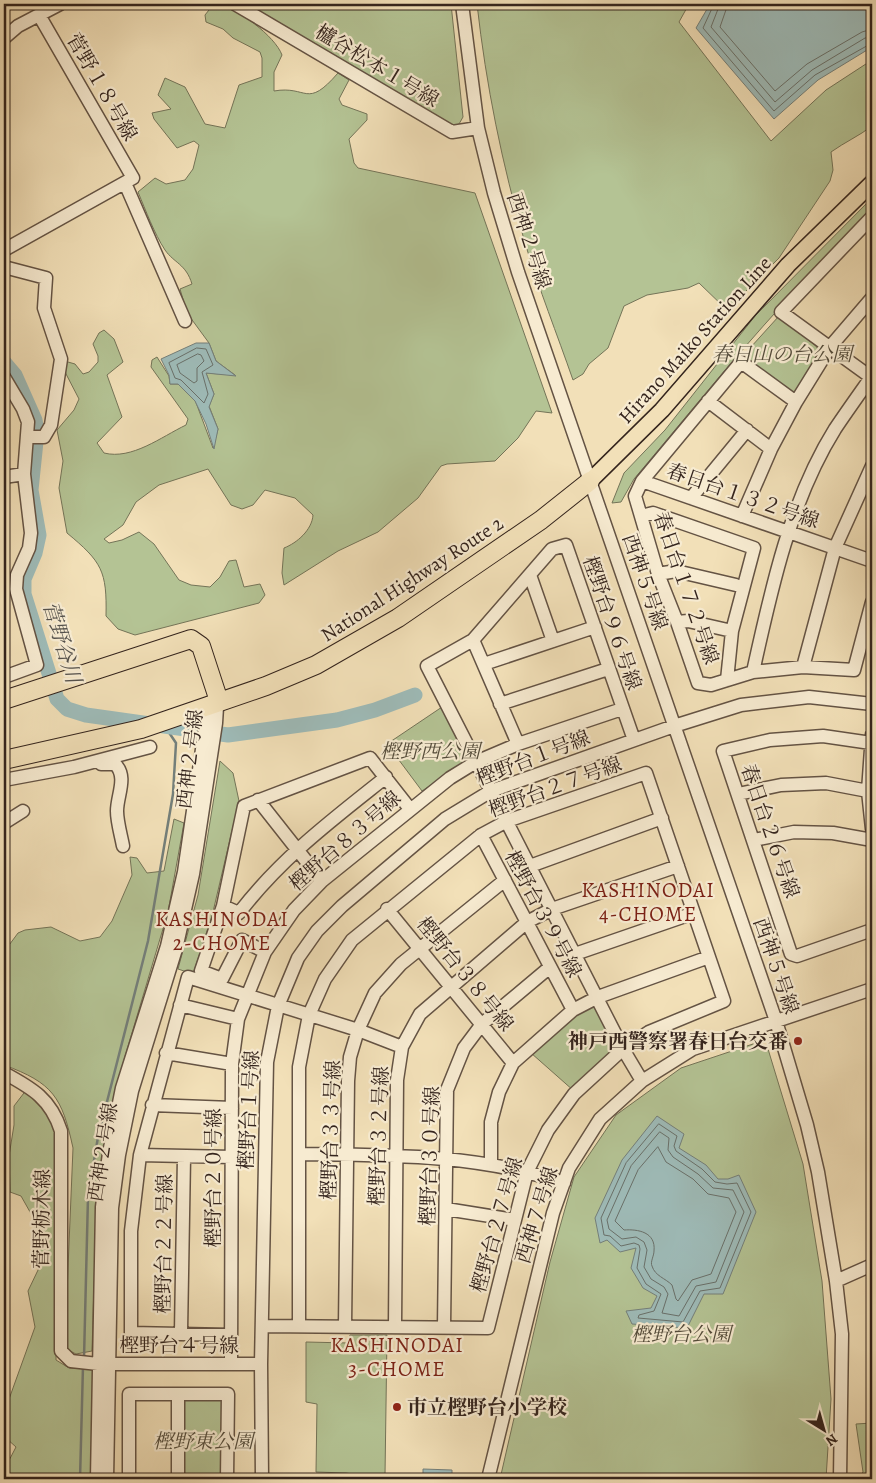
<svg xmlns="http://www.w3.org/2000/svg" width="876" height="1483" font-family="Alegreya,'Noto Serif JP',serif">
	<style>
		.green { fill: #b4c394; stroke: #747458 }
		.water { fill: #9ebbb8; stroke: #747f7a }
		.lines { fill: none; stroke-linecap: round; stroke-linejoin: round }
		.shore { stroke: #69706a; stroke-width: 1 }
		.stream { stroke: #747f7a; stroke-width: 2.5 }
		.river { stroke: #9ebbb8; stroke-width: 15 }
		.minor-casing { stroke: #645344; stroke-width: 15 }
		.major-casing { stroke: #34241d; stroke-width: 18 }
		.highway-casing { stroke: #34241d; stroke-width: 20 }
		.minor { stroke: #f7ebd1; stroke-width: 12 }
		.major { stroke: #f2e0b8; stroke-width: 15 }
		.highway { stroke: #f2e0b8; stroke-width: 18 }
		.poi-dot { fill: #8f2418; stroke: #f7ebd1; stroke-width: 2 }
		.labels { text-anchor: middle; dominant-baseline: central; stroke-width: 4.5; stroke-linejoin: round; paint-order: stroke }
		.street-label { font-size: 20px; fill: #34241d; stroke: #f7ebd1 }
		.park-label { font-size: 20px; font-style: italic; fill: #544c3b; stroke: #f7ebd1 }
		.poi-label { font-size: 20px; font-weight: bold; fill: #34241d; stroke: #f7ebd1; text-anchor: end }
		.water-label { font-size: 21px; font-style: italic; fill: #54514c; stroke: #f7ebd1 }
		.neighbourhood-label { font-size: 21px; letter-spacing: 1px; fill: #7a1f14; stroke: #f7ebd1 }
	</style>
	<rect width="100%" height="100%" fill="#f2e0b8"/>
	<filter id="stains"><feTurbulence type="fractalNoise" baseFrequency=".004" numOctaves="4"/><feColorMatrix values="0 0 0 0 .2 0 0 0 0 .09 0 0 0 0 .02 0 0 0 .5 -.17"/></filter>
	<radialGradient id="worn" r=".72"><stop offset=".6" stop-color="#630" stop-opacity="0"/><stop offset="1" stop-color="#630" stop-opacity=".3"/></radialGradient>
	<path class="green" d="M218,4C237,8 275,36 282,55L274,72V91C308,85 306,110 338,73L349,80L339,99L342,105L367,114V120L349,139L354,163L358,168L475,193L552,413L536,411L518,438L495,461L447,464L441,466L418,498L378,532L338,551L284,585L282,573L284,548C297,543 312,530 313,515L295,498L265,490L253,505L242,509L231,505L208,469L159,485L136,502L123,525L104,539L109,543L122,540L139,532L154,544L179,580L191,585L210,587L220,577L229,561L236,560L244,587L260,584L265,595L259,603L135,635L118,629L106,616C107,571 102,562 67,533L59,488L63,461L57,430L74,410L79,399L65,372L64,365L68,362L75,364L83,374L89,372L98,362V356L93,344L99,333L104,330L114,339L123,362L107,375L122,417L97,443L104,453C132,460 161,437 186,425L188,419L151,367L152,360L157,357L169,376L170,384H178L195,400L213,448L218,429L209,406L214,394L206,373L235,375L216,361L209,343L187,313L180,289L192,284C186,264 174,263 165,250C154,233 146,211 138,192L155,178L166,184L185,180L193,169L199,145L194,141L177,148L154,119L152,113L171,109L158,95L165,78L185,87L205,124L225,128L239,85L262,77V58L260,52L233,38L223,29L206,22L205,15L213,5Z
		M247,4H451L463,117L459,124L453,127Z
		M477,4H689L679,22L771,141L826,90L872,60V126C859,136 845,142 831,152L833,170L830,181L779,258L727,310L699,283L688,288L647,295L624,306L608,348L589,364L583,374L573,380C557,334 539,289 525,243C502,164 486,85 477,4Z
		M872,198V215C784,294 710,389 634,479L621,502L612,503L624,473L665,430L755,316Z
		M779,316L816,346L821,355L797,394L792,395L741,358Z
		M442,707L465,751L463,764L422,791L387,744Z
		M220,761L233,773L239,801L212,916L193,974L178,969L198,895Z
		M174,819L184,823L168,912L115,1090L97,1185L92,1351L76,1354L66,1349L65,1341L73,1148C62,1097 53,1083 4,1065V952L18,933L25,930L51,927L80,941L100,937L112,921L132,875L130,857L137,858L147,873L164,871Z
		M595,1003L617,1046L574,1091L531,1053L590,1004Z
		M756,1043L768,1049L803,1164L822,1281L831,1399L826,1479H500L550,1262L574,1177L616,1115L681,1068Z
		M27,1089L38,1098L58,1132L56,1360L69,1368L91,1369L94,1374L91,1479H4V1470L16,1447L6,1438L4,1431V1413L35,1327L28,1291L39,1268L34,1219L21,1196L10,1192L9,1156L14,1125V1106Z
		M350,1335H387L385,1475L383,1479L346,1473L316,1472L317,1404L306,1402V1342L349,1343Z
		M186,1398H220L225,1403L223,1479H181V1402Z
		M872,1423V1479H858L863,1472L856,1424Z"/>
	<path class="water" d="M710,4H872V47L818,80L774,119L696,28Z
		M196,343H209L216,361L236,376L206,373L214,394L209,407L218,429L214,449L206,424L195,401L178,384H170L169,375L161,359Z
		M657,1116L684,1134L679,1148L706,1165L718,1179H728L739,1175L756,1212L723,1294H704L687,1328L632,1324L626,1311L651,1308L657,1296L643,1288L631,1268L636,1248L620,1252L607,1240L600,1243L595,1218L622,1160Z
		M423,1469L452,1470V1479H423Z"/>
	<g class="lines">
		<path class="shore" d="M714,4L703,28L774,111L815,75L872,43
			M720,4L711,27L775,102L812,70L865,38L872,37
			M728,4L720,27L775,91L807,64L862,32L872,29
			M197,348L206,349L213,365L202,372L208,394L204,403L181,380L175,378L169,363Z
			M198,354L201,355L204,361L197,368V381L194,383L180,373L177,365Z
			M659,1124L677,1136L674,1146L676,1151L702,1169L715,1182L727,1184L737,1183L751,1212L720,1288L700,1291L683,1322L638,1318L639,1315L654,1311L661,1294L646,1284L637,1268L640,1249L639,1245L634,1243L621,1246L610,1236L604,1235L601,1218L626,1163Z
			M660,1132L669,1138L668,1150L673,1157L698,1174L713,1188L733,1190L744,1212L716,1282L696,1286L679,1316L662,1313L668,1294L664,1287L651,1279L644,1267L647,1250L644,1242L636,1237L622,1239L609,1229L607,1220L631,1166Z
			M658,1147L666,1162L693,1179L708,1194L729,1198L736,1212L711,1274L692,1280L678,1301L676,1299L672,1285C665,1278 655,1276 652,1266C650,1262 654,1256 654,1251C656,1232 638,1229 624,1230L615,1221L638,1170Z"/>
		<path class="stream" d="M84,1358L88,1197L98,1137L148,941L173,794L176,743L166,728
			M80,1479L83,1366"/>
		<path class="river" d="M4,362L15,375L35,420L37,432L31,490L39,535L35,553L24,579V594L57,699L67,709L86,715L228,735L337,720L375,710L415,695"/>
		<defs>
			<path id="minor" d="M235,4L452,132L478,128
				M462,4L478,128L494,193L518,272L776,1021L807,1125L818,1172L836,1281L842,1334L840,1479
				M4,38L18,26L60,4
				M125,183L185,321
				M872,217L781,312L872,378
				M4,250L133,178L39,15
				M4,267L46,278L44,308L61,359L51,425L44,437H28
				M872,376C860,393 847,411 835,429C790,501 771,590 753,672L803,667L854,670L872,602
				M4,377L23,409L28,422L24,474L31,533L29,548L17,575L16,589L37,665L4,677
				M708,401L771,449
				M796,402L741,362L642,481L872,561
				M4,477L24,474
				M642,481L635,496L658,574L677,622L698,683L711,685L753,672
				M691,498L747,430
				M641,516L653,513L754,548L732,631L727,680
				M742,516L771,449L796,402L830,347L872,298
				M658,574L676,571L736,585
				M530,575L553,641
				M677,622L688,621L732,631
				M473,640L518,744
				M484,664L595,627
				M803,667L835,548L872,466
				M500,704L608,669
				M872,735L868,791L872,829
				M634,740L566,545L552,549L473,640L427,666L623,1049L642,1081
				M871,743L823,736L770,740L723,751L791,954L797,956L872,930
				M101,764H115C128,777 117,795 117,811C117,822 121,835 123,846
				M4,780L74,767L150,747
				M738,794L781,785L826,783L868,791
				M258,800L322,881
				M4,823L23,811
				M481,835L573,1010
				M754,840L794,832L833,833L872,840
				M530,866L662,818
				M223,906L239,913C281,858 332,820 386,777
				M387,909L513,1063
				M265,952L242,940L222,979L201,971L223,906L244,806L370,758L410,809
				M575,954L694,913
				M180,1005L238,1019
				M166,1053L232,1064
				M4,1073C32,1088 51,1099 61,1131V1351L71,1361L98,1364H261
				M152,1105L232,1108
				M300,1154C389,1155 479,1154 564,1183
				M140,1155L232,1157
				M491,1165V1122L499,1092L513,1063L573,1010L598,997L709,957
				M446,1209L515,1220
				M836,1281L872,1265
				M262,1326L488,1328L527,1172L548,1130L574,1094L623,1049L649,1032L724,1001L646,773L507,821L481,835L352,940L325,979L309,1015L299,1067V1325
				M345,1326L348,1081L350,1057L358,1030L375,993L401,964L505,880
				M395,1326L397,1080L402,1047L420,1014L527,922L552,909L678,866
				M444,1327L447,1090L464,1048L482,1024L550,967
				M181,1332L184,1157
				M230,1335L131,1333V1231L140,1155L188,977L358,1030L402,1047
				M231,1363L232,1064L238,1019L265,952L294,910L322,881L450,778L476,762L518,744L622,709
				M178,1394V1479
				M97,1479L102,1207L109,1153L122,1088L167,946L184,872L206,722L217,702
				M107,1479L112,1208L119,1155L132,1091L176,949L193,874L216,723L217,707
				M129,1479V1394H228L227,1479
				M262,1479L261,1364L267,1062L278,1006L298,958L317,931L342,906L445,819L491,791L674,726L741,705L809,697L872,704
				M488,1479L553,1213L569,1168L600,1119L642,1081L693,1049L872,989"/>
			<path id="major" d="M590,481L662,410L788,265L872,183"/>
			<path id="highway" d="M4,700L191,639L201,646L217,695V702
				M4,760L141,729L266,686L316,665L398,618L541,520L590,481"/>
		</defs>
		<use href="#minor" class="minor-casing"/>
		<use href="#major" class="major-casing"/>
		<use href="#highway" class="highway-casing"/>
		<use href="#minor" class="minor"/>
		<use href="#major" class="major"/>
		<use href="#highway" class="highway"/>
	</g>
	<g class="poi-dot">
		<circle cx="798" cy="1041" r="5"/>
		<circle cx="397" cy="1407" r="5"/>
	</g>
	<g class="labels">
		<g class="street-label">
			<text transform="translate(377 66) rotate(31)">櫨谷松本１号線</text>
			<text transform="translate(102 87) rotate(60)">菅野１８号線</text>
			<text transform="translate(529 241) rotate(72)">西神２号線</text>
			<text transform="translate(695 340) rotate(-48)">Hirano Maiko Station Line</text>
			<text transform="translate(743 496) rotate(19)">春日台１３２号線</text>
			<text transform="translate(412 579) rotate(-33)">National Highway Route 2</text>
			<text transform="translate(645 582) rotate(71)">西神５号線</text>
			<text transform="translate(686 588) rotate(71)">春日台１７２号線</text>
			<text transform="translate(612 623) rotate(71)">樫野台９６号線</text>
			<text transform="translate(533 758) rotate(-21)">樫野台１号線</text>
			<text transform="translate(190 759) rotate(-83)">西神２号線</text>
			<text transform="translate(555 787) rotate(-20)">樫野台２７号線</text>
			<text transform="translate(770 831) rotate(71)">春日台２６号線</text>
			<text transform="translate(345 841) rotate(-41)">樫野台８３号線</text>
			<text transform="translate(543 914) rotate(62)">樫野台３９号線</text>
			<text transform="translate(776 966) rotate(71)">西神５号線</text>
			<text transform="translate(465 974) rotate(51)">樫野台３８号線</text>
			<text transform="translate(249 1110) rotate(-87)">樫野台１号線</text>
			<text transform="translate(331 1130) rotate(-88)">樫野台３３号線</text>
			<text transform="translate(379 1136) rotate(-88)">樫野台３２号線</text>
			<text transform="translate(103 1152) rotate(-81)">西神２号線</text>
			<text transform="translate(430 1156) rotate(-88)">樫野台３０号線</text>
			<text transform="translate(213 1178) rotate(-90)">樫野台２０号線</text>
			<text transform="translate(537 1215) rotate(-73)">西神７号線</text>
			<text transform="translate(42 1219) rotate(-89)">菅野栃木線</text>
			<text transform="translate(497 1225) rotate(-74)">樫野台２７号線</text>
			<text transform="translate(164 1244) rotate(-89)">樫野台２２号線</text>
			<text x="179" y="1345">樫野台４号線</text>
		</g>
		<g class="park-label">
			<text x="782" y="354">春日山の台公園</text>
			<text x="430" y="751">樫野西公園</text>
			<text x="681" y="1334">樫野台公園</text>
			<text x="203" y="1441">樫野東公園</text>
		</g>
		<g class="poi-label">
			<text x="788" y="1041">神戸西警察署春日台交番</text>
			<text x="407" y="1407" text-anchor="start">市立樫野台小学校</text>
		</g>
		<g class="water-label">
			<text transform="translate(62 642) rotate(73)">菅野谷川</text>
		</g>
		<g class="neighbourhood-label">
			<text x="648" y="890">KASHINODAI<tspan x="648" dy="24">4-CHOME</tspan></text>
			<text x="222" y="919">KASHINODAI<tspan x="222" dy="24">2-CHOME</tspan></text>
			<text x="397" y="1345">KASHINODAI<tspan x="397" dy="24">3-CHOME</tspan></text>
		</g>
	</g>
	<rect width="876" height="1483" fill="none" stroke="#f2e0b8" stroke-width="20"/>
	<rect x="5" y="5" width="866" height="1473" fill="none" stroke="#34241d" stroke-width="2.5"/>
	<rect x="10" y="10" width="856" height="1463" fill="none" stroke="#34241d"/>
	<g transform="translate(824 1430) rotate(143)" stroke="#f7ebd1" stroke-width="4" paint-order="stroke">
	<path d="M0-4L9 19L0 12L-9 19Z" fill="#34241d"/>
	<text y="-8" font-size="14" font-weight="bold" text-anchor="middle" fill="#34241d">N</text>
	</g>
	<rect width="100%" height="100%" filter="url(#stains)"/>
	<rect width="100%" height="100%" fill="url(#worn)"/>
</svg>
